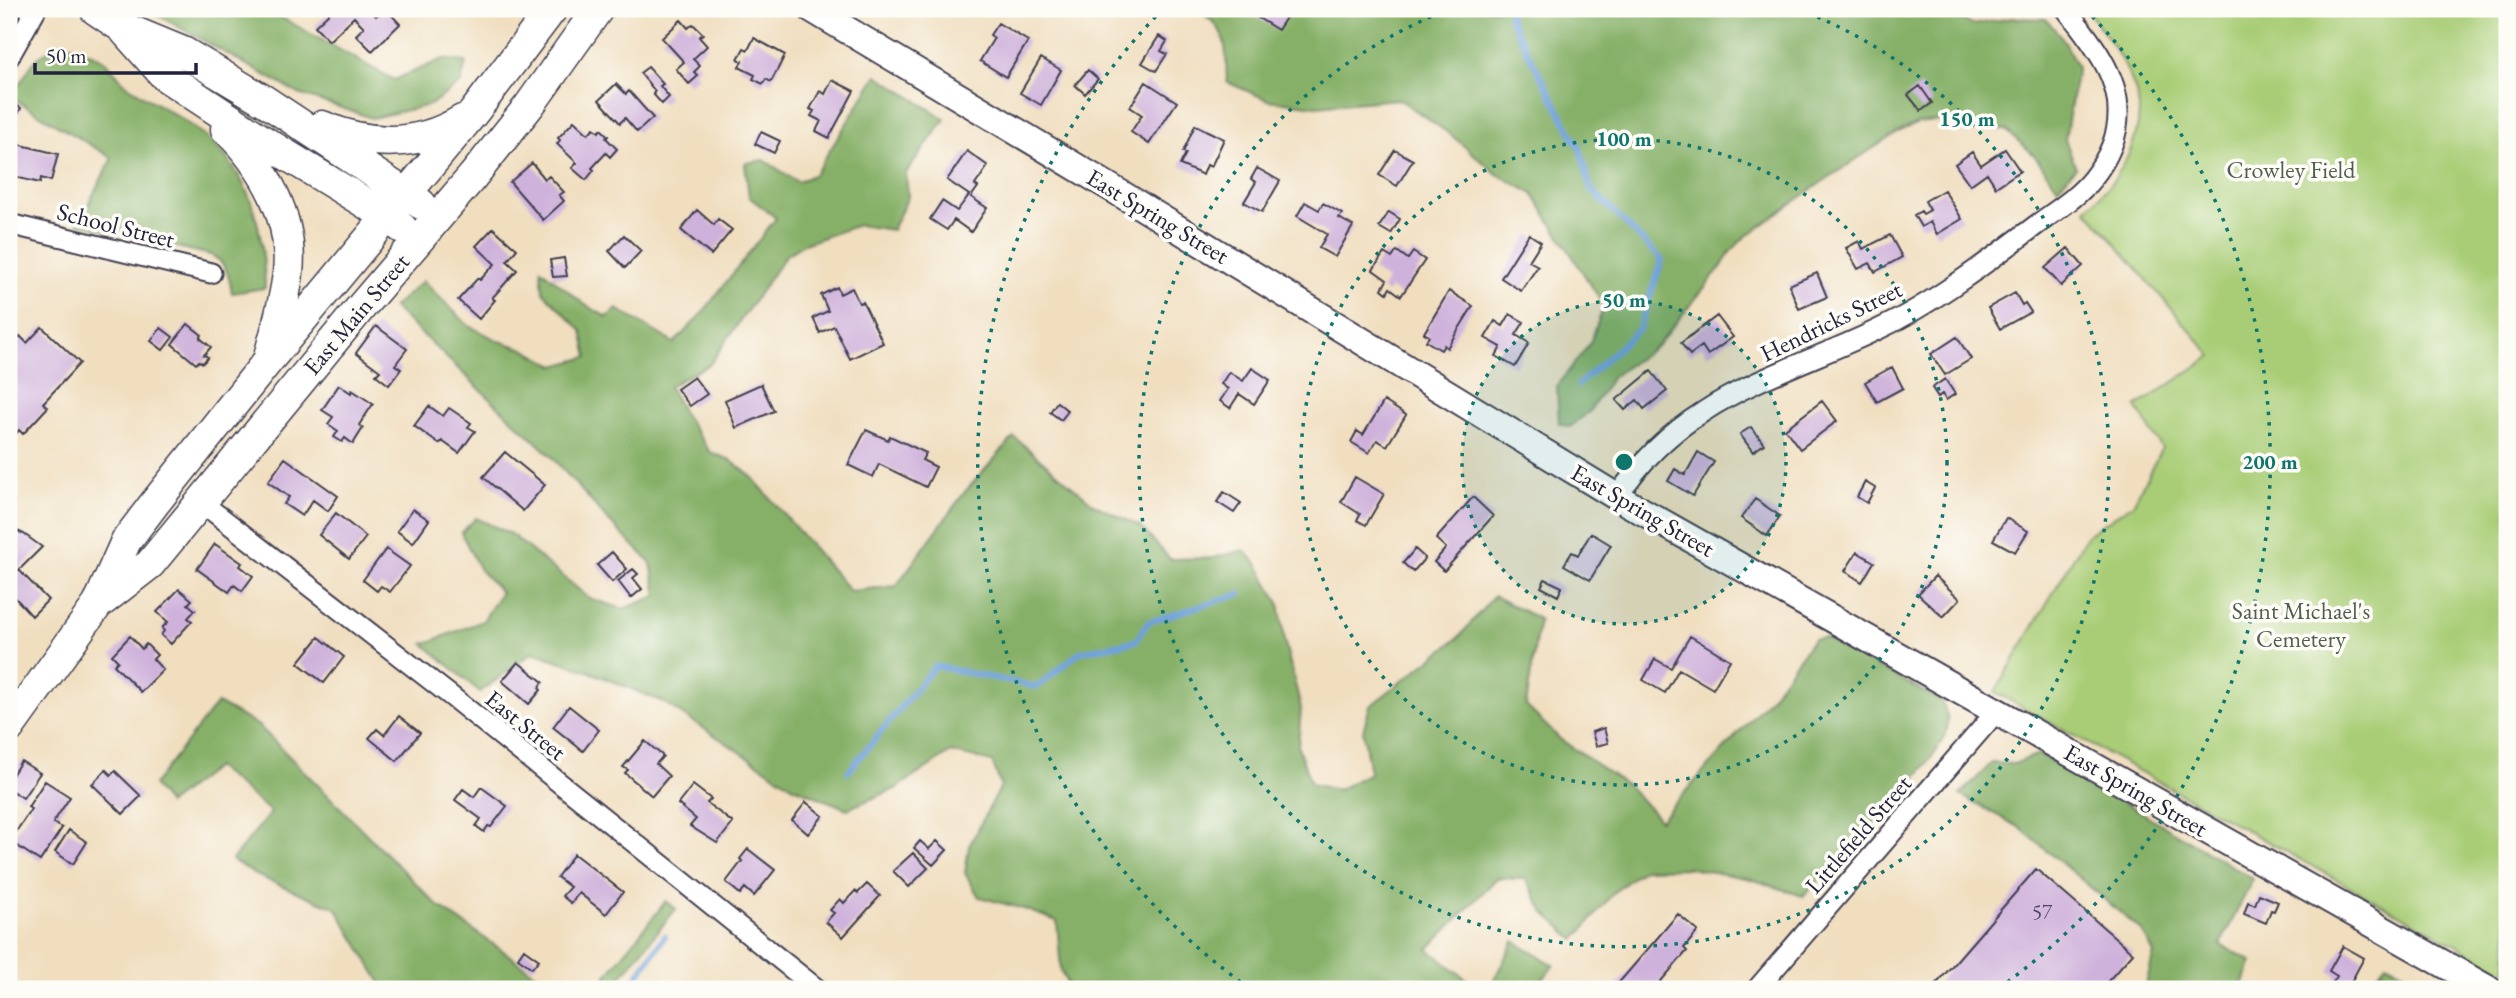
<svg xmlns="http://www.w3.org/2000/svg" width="2516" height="998" font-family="'EB Garamond',serif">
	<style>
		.green { fill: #a9cd76; stroke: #667858; stroke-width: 2 }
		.forest { fill: #86b067; stroke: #546951; stroke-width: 2 }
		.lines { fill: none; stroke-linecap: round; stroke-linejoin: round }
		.stream { stroke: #70a1db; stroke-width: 6 }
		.building { fill: #cfb2db }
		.minor-casing { stroke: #413e4f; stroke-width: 23 }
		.secondary-casing { stroke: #413e4f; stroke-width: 30 }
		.primary-casing { stroke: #413e4f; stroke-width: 33 }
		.minor { stroke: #fff; stroke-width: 19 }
		.secondary { stroke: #fff; stroke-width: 26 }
		.primary { stroke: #fff; stroke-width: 30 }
		.ring { fill: none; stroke: #0f766e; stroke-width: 3.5; stroke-dasharray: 3.5 7 }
		.labels { text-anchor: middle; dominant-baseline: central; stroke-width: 7; stroke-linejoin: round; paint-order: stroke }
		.number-label { font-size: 21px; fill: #4d4663 }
		.park-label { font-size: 24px; fill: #515e50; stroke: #fdfcf7 }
		.street-label { font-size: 24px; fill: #22223b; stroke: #fdfcf7 }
		.centre { fill: #0f766e; stroke: #fdfcf7; stroke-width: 3.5 }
		.ring-label { font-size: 21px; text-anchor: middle; font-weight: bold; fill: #0f766e; stroke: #fdfcf7; stroke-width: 7; stroke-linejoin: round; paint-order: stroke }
	</style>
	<rect width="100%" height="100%" fill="#fdfcf7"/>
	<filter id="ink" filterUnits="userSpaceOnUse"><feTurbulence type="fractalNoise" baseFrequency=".0143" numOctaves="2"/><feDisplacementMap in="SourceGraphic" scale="14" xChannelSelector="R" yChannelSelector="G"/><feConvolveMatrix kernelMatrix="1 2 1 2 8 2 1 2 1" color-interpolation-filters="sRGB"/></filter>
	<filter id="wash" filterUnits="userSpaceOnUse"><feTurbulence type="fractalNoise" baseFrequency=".00686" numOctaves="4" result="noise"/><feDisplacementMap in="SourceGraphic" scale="28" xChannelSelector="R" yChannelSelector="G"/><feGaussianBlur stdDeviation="1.57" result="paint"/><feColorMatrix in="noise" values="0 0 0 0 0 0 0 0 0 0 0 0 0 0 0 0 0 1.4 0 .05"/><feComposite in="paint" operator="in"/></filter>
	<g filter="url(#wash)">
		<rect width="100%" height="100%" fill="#f0debf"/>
		<path class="green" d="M2086,9H2507V973L1995,692L2087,535L2133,504L2162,448L2136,407L2212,356L2086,209C2115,185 2140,147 2139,108C2137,77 2105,33 2086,9Z"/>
		<path class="forest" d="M147,9H266L394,80L443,59L466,62L461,83L430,105L372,118L299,94Z
			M1195,9H1944L1972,25L2011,18L2046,19L2064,40L2077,67L2065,140L2076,167L2058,188L2034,155L2006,130L1953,119L1918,123L1898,132L1822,182L1745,237L1730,252L1722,266L1658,345L1612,377L1590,411L1570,427L1559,424L1557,386L1590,343L1604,306L1533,194L1497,174L1451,135L1399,99L1316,106L1268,100L1227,82C1225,45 1230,28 1195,9Z
			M70,45C81,50 95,54 104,61C114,69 120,81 131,88C159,106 191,122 215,145C254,184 264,235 265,288L232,293C229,276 227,263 211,255L78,224L112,158L9,96C35,70 26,52 70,45Z
			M877,75L945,119L906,173L908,197L892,230L858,225L804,244L786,255L710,364L669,386L682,411L710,452L730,460L752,477L850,591L896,586L964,493L1014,437L1095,505L1140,526L1170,559L1213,558L1244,550L1258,565L1279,603L1286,647L1301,708L1298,747L1311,784L1338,790L1370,773L1363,731L1370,706L1458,638L1494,596L1539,619L1526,706L1560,739L1628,786L1660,820L1770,698L1813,639L1824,638L1943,702C1944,709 1948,717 1948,723C1947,757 1831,869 1803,896L1751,879L1690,868L1644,869L1614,892L1575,940L1544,912L1526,879L1497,878L1428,949L1479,989H1070L1061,971L1057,921L1024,909L979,897L965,873L969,846L1001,786L992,762L951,752L895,789L847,809L794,787L663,702L588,671L533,652L480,692L424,644L483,621L501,592L480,570L461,533L476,518L511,534L589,598L623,609L657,596L651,563L605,517L551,456L393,307L423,281L469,326L499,341L524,349L555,366L588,357L582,331L543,292L541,269L584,304L607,317L617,309L674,343L700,316L776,218L749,197L745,163L764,160L798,182L815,174Z
			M217,703L259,726L436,904L557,989H381V983L336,908L258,876L232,860L271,812L216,767L168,804L153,785Z
			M2038,754L2087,780L2253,879L2220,945L2252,961L2242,989H2145L2154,953L2142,931L2019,827L1960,795L1992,763L2014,764Z
			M666,901L676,909L611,989H596Z
			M1514,941L1554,965L1535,989H1489Z
			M2386,963L2437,989H2364Z"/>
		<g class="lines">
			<path class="stream" d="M1511,9L1509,17L1580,149L1591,189L1662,260L1639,329L1578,385
				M848,772L935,666L1037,687L1080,652L1136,641L1148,622L1240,594
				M629,989L665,936"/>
		</g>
		<g id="blocks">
			<path class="building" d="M333,9H369L376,16L386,9L400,24L372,51L356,35L364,27L354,17L329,41L315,26Z
				M1260,9H1289L1291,10L1278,30L1255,16Z
				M681,20L688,28L693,24L703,34L699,37L707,46L693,59L700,66L694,72L698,76L689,84L676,69L684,62L662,38Z
				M998,23L1028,41L1006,77L980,61L994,38L990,35Z
				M1159,36L1167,41L1161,51L1167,54L1156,71L1142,63Z
				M754,38L785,55L771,82L766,79L763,84L753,79L755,75L739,67L742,61L738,59L744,48L748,50Z
				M1041,58L1061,70L1041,105L1020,93Z
				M648,67L663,84L660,86L669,97L662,104L653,94L655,91L640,73Z
				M1088,70L1098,79L1085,94L1075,85Z
				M832,80L854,91L829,138L816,131L821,121L811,116L814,111L810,109L820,91L825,94Z
				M1146,82L1177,102L1149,144L1131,132L1142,115L1130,107Z
				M616,84L626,94L629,91L653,118L637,132L625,118L620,123L599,100Z
				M1920,86L1932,103L1921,111L1908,95Z
				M11,102L21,108L13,122L9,120Z
				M574,121L588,134L594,128L599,132L601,129L608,136L606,138L617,149L610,157L606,153L592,168L594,170L586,180L572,168L577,163L557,144L560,140L558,138Z
				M1195,125L1224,139L1211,167L1207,165L1203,175L1180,165L1186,153L1183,152Z
				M761,132L780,141L774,153L755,144Z
				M9,142L58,154L51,181L41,178L40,183L15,177L16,172L9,170Z
				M2005,149L2020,171L1996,187L1987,173L1970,185L1955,164L1972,152L1981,165Z
				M1395,150L1413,160L1397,186L1379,175Z
				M967,151L988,166L975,185L978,187L971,197L987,208L971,232L954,220L947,230L930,219L942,201L957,211L969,195L947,180Z
				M532,163L545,179L549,176L564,192L559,195L564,201L543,220L510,182Z
				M1257,168L1280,181L1262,212L1244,202L1256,182L1251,179Z
				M1944,190L1962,219L1937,234L1930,222L1921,227L1914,215L1921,211L1923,214L1930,210L1925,201Z
				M1305,202L1319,210L1323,203L1342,214L1339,218L1353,226L1335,257L1319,248L1327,234L1297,216Z
				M697,210L714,225L718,219L732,230L711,255L681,230Z
				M1389,212L1400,219L1391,234L1379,227Z
				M493,228L517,249L507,261L517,270L492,298L495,300L479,319L458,300L478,278L480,280L495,264L476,246Z
				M1529,234L1541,242L1529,261L1538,266L1521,291L1501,278Z
				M624,235L641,251L625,268L609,251Z
				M1890,235L1902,257L1875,272L1870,263L1858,269L1846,248L1859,241L1863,249Z
				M2068,248L2083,266L2061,286L2045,268Z
				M1397,251L1408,259L1413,252L1425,260L1401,296L1390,288L1387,293L1382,289L1387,280L1373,270L1384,253L1392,258Z
				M564,258L567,276L553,277L550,260Z
				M1817,273L1827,297L1799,309L1789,285Z
				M837,287L840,294L852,288L859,303L863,302L883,343L850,359L834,326L820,333L813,318L828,311L821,295Z
				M1449,291L1473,306L1447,348L1444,345L1441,350L1426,341L1429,336L1424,333Z
				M2015,293L2022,305L2025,303L2031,312L2000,329L1988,308Z
				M1510,314L1524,322L1516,335L1529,343L1515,367L1496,356L1501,347L1485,338L1495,321L1503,326Z
				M1717,316L1733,337L1708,355L1702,346L1690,355L1681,343Z
				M188,324L202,335L200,338L211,347L204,355L208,357L203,363L199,361L196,364L172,344Z
				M376,326L407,349L395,365L401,369L389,385L376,375L380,371L356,353Z
				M42,327L80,363L43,403L48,407L23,434L19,430L9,442V363L15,356L9,348L20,336L27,343Z
				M161,328L173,337L163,350L151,341Z
				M1957,337L1971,359L1945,375L1931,354Z
				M1892,367L1903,388L1877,402L1865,382Z
				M1252,368L1270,380L1254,404L1239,394L1230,408L1220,401L1228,389L1221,384L1229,372L1243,381Z
				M1651,371L1667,391L1644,409L1637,400L1625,410L1616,400Z
				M694,377L707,394L690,406L677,389Z
				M1945,379L1955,394L1946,400L1942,394L1938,397L1932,388Z
				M761,384L774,411L736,428L725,400Z
				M339,385L351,393L352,390L373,404L359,425L363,428L353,444L345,438L342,442L334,437L338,431L328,424L333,417L322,410Z
				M1384,401L1406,415L1387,446L1377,440L1369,453L1351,442L1357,431L1363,435Z
				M1822,401L1837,421L1800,449L1785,429Z
				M1057,402L1068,411L1061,420L1050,412Z
				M429,406L443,416L449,408L471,423L468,427L475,431L459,453L442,441L439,444L414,426Z
				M1751,427L1764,444L1753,452L1740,434Z
				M866,430L888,440L890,436L926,453L922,460L936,467L926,487L879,464L873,477L848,465Z
				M505,452L545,485L523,511L483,477Z
				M1698,452L1714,462L1693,496L1668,481L1675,469L1685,475Z
				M285,458L338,496L328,511L313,500L302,516L284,504L289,497L268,482Z
				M1355,477L1384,494L1366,525L1357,520L1360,514L1341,502Z
				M1865,482L1875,488L1867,503L1857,497Z
				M1224,492L1241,503L1234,513L1217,502Z
				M1473,497L1493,516L1444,571L1434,562L1446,548L1436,539Z
				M1755,499L1780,516L1767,536L1741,518Z
				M413,509L429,520L413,543L397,531Z
				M336,513L366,537L349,559L319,535Z
				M2006,518L2028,531L2015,552L1993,540Z
				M9,527L24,534L42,547L19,570L48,600L32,616L9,591Z
				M1591,533L1611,545L1590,580L1564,565L1572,552L1578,555Z
				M215,544L242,563L240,566L253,576L242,591L234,585L229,592L197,569Z
				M386,549L410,566L390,592L381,586L377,591L363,580Z
				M1415,549L1425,558L1413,572L1403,563Z
				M612,552L627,569L612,582L597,565Z
				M1857,552L1874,562L1862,582L1845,571Z
				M633,569L638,574L633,578L642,589L631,598L618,581Z
				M1935,576L1960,599L1943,617L1918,594Z
				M1545,579L1562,587L1558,596L1541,587Z
				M179,589L192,600L188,604L195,610L188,618L192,621L171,644L161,635L164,631L162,628L168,622L157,612Z
				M130,636L142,649L146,644L157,655L153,659L163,670L141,692L114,665L118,661L112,655Z
				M1690,636L1730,660L1713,689L1679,669L1665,693L1643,680L1655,659L1671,668Z
				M319,637L344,657L324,683L298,663Z
				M518,662L543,682L539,688L541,690L529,704L502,681Z
				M569,706L599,730L583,751L553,727Z
				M399,716L420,733L397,761L369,738L377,729L384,735Z
				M1604,728L1608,743L1596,746L1592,732Z
				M645,741L663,756L656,764L669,776L652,796L625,773L628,770L623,767Z
				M21,761L40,773L23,798L9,789V780Z
				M106,770L111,775L115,771L141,796L123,814L92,784Z
				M45,781L70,797L53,823L62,828L40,861L10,841L31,809L28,807Z
				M693,785L711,799L707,803L733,823L717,843L690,826L696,819L678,804Z
				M481,787L507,806L491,827L488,826L484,832L476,826L481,819L455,800L463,789L474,797Z
				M806,802L823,816L808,834L792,820Z
				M69,830L87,842L73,864L55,852Z
				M920,841L929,849L937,841L947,850L933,865L914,848Z
				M748,849L775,870L754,896L745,888L740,894L726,882L742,861L740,859Z
				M913,853L928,868L909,887L893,871Z
				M574,854L623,892L606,914L579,893L571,903L562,896L570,887L557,877Z
				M2036,869L2133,953L2101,989H1932Z
				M867,884L880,896L843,937L826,922L834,913L830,910L840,899L844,903L855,891L858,893Z
				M2259,894L2278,902L2274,911L2271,910L2266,923L2244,914L2248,902L2255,905Z
				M1678,914L1698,931L1684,948L1687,951L1655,988L1652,986L1649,989H1619L1616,986Z
				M2343,946L2364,958L2351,982L2356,985L2353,989H2329L2337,976L2329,971Z
				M524,949L539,960L532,968L518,958Z"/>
		</g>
	</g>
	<g filter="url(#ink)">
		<use href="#blocks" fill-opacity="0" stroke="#413e4f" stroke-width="2"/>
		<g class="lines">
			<defs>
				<path id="minor" d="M9,57L36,9
					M9,224L211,273
					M1617,497C1640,462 1668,434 1703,412C1756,377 1824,356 1881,328C1932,304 1989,261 2035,226C2055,211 2077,198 2092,179C2107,160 2119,136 2118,111C2118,73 2088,37 2066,9
					M201,502L451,696L817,989
					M1757,989L1997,711"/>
				<path id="secondary" d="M812,9L1118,192L1617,497L2488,989"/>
				<path id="primary" d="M95,9L120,26L183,52L265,101L421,204
					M125,31L165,76L262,140L388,217L402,228
					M322,126C369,146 418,147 462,120
					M226,129C264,166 294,218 288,273C285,300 277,327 270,353
					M101,602L150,564L362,306L473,176L529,106L598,9
					M9,728L98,604L126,541L154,504L267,362L474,112L552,9"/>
			</defs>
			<use href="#minor" class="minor-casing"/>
			<use href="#secondary" class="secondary-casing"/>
			<use href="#primary" class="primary-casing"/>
			<use href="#minor" class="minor"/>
			<use href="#secondary" class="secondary"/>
			<use href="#primary" class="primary"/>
		</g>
	</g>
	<circle cx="1624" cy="462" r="162" fill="#0f766e" fill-opacity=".12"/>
	<g class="ring">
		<circle cx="1624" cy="462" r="162"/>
		<circle cx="1624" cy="462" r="323"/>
		<path d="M1798 9A485 485 0 1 1 1450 9"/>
		<path d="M1249 988A646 646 0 0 1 1163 9M2085 9A646 646 0 0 1 1999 988"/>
	</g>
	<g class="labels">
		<g class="number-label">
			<text x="2042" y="911">57</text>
		</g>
		<g class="park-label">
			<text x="2291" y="169">Crowley Field</text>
			<text x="2301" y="610">Saint Michael's<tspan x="2301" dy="28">Cemetery</tspan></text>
		</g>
		<g class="street-label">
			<text transform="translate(1158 216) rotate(31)">East Spring Street</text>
			<text transform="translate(116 225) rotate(14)">School Street</text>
			<text transform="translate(356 314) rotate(-50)">East Main Street</text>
			<text transform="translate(1831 321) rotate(-26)">Hendricks Street</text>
			<text transform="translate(1643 510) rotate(30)">East Spring Street</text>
			<text transform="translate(526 725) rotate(39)">East Street</text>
			<text transform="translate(2136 790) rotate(30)">East Spring Street</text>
			<text transform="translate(1858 834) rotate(-49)">Littlefield Street</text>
		</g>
	</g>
	<circle cx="1624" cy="462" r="10" class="centre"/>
	<g class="ring-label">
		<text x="1967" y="126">150 m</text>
		<text x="1624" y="146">100 m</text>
		<text x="1624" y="307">50 m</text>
		<text x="2270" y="469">200 m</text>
	</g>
	<rect width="2516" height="998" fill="none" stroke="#fdfcf7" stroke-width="35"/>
	<path d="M35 63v10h161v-10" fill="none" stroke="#22223b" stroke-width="3.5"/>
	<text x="46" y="63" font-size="21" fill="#22223b" stroke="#fdfcf7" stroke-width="5" paint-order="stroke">50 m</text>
</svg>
